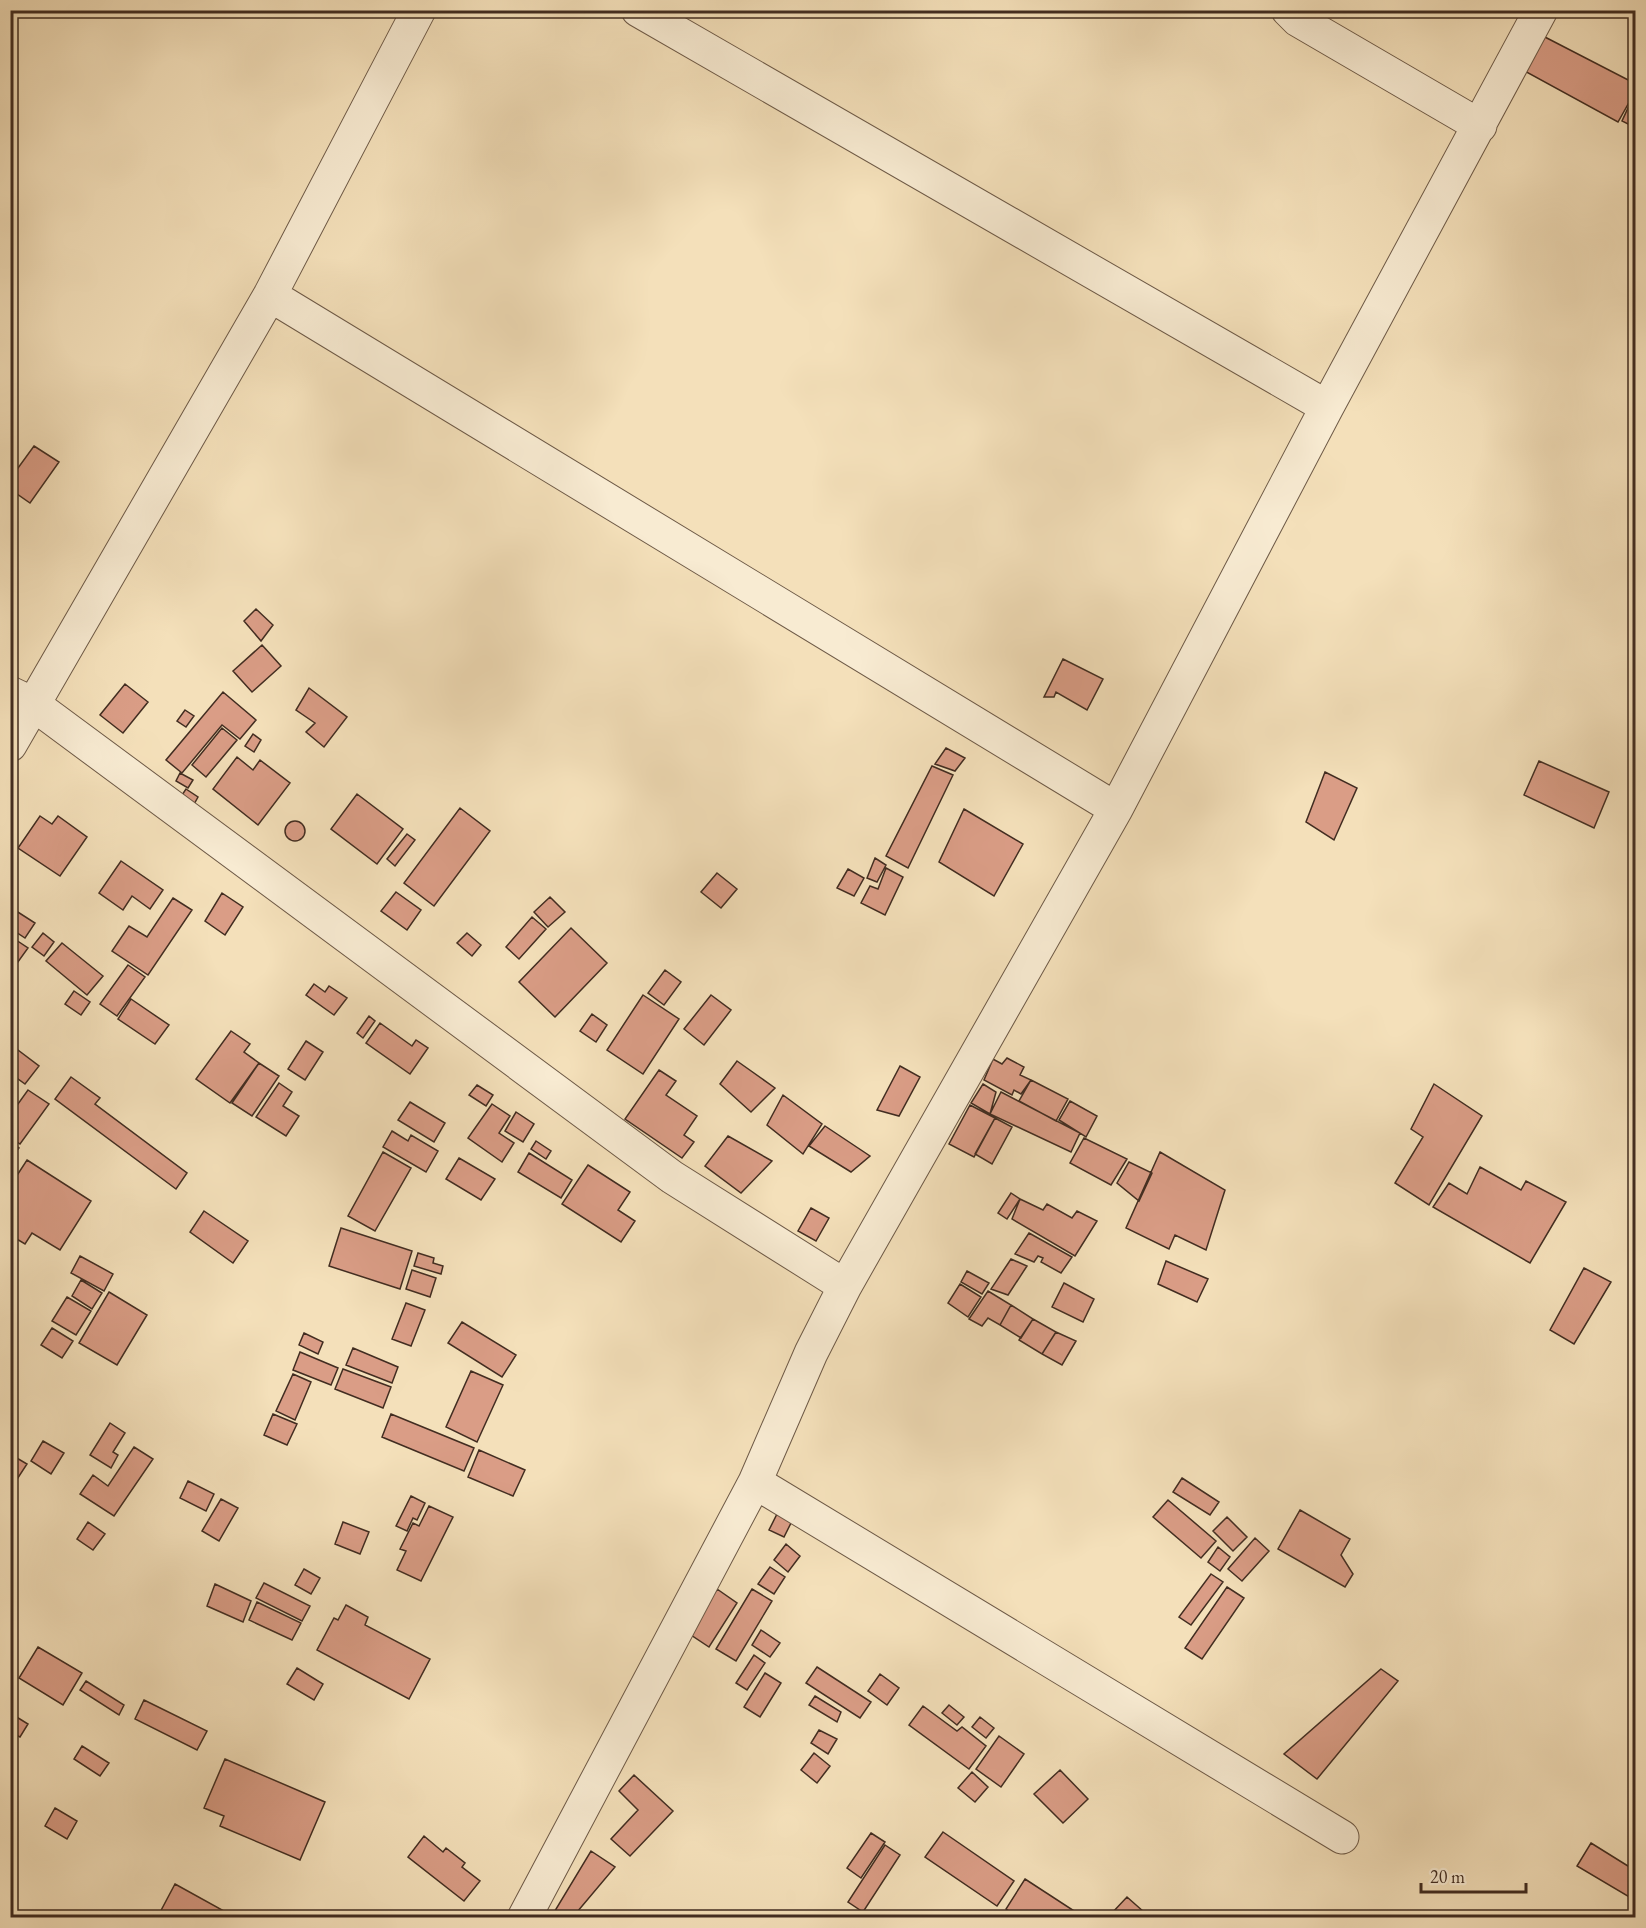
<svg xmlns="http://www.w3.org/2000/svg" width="1646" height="1928" font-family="'EB Garamond',serif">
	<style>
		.building { fill: #da9d86; stroke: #422d21; stroke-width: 1.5 }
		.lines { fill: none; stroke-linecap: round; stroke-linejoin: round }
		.minor-casing { stroke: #6e5a47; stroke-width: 35 }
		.minor { stroke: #f8ebd2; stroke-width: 33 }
	</style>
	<rect width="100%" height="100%" fill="#f4e0ba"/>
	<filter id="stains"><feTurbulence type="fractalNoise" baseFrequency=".00333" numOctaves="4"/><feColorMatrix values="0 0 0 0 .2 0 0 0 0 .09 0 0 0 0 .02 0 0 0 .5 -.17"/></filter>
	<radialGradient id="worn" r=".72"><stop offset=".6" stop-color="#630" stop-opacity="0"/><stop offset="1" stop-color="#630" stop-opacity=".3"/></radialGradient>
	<path class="building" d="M1541,35L1636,84V90L1618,122L1521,69Z
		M1628,108L1636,111V128L1622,121Z
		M34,446L59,462L30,503L10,489V479Z
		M256,609L273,625L261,641L244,621Z
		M262,645L281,666L252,692L233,671Z
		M1063,659L1103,679L1087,710L1056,692L1054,697H1044Z
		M125,684L148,702L123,733L100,715Z
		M309,688L347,717L324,747L306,732L315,723L296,710Z
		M223,692L256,720L240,739L222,725L182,773L166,760Z
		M185,710L194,716L186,727L177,721Z
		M222,728L237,740L206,777L192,765Z
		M253,734L261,740L254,752L245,746Z
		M946,748L965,758L955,771L935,764Z
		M237,757L253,770L260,760L290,783L258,825L213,789Z
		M1539,761L1609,792L1594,828L1524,795Z
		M932,766L953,775L908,868L886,856Z
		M1325,772L1357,788L1334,840L1306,822Z
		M180,773L193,780L188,788L176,781Z
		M186,789L198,797L193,806L180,798Z
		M357,794L403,829L377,864L331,829Z
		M460,808L490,831L434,906L404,883Z
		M964,809L1023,844L994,896L939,862Z
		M40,816L52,824L58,816L87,837L60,876L18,848Z
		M285 831a10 10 0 1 1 20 0a10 10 0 1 1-20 0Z
		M407,834L415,840L395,866L387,859Z
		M875,858L886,865L877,882L867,878Z
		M121,861L163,890L150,909L132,896L123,910L99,893Z
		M886,868L903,877L885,915L861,903L870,886L878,889Z
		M848,869L864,878L854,896L837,888Z
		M717,873L737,889L721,908L701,892Z
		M396,892L421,910L407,930L381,911Z
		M222,893L243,907L225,935L205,921Z
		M550,897L565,912L548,927L534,912Z
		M173,898L192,910L148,975L112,951L129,926L147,937Z
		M10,907L35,923L25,938L10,928Z
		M532,917L546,929L519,959L506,947Z
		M571,928L607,963L555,1017L519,982Z
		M43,933L54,942L44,956L32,947Z
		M467,933L481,945L472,956L457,943Z
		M10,936L28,948L10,973Z
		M62,943L103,976L87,995L46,961Z
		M128,965L145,977L117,1016L100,1004Z
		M665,970L681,982L664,1005L648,993Z
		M314,984L325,992L329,986L347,998L334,1015L306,995Z
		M74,991L90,1002L81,1015L65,1004Z
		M643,995L679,1019L643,1074L607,1050Z
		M711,995L731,1010L704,1045L684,1029Z
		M131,999L169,1025L155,1044L118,1019Z
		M592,1014L607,1025L596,1042L580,1031Z
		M369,1016L375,1021L363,1038L357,1033Z
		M380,1023L412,1046L416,1040L428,1048L410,1074L366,1043Z
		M231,1031L250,1044L244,1052L259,1063L230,1103L196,1079Z
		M306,1041L323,1052L305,1080L288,1069Z
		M10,1044L39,1066L25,1084L10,1073Z
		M1007,1058L1024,1067L1020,1075L1031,1080L1021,1094L1014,1090L1012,1095L984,1080L993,1059L1002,1064Z
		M737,1061L775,1088L751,1112L720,1084Z
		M259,1063L279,1076L252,1116L232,1103Z
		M900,1066L920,1077L899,1116L877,1110Z
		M659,1070L676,1081L666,1095L697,1116L684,1135L694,1142L682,1158L625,1119Z
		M71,1077L100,1098L95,1104L187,1173L176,1189L55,1099Z
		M1031,1080L1068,1099L1056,1121L1019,1101Z
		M279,1083L292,1092L283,1106L299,1116L286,1136L256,1117Z
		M983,1084L996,1092L990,1114L971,1103Z
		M1434,1084L1482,1116L1429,1205L1395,1183L1423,1137L1411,1129Z
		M477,1085L493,1095L486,1106L469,1095Z
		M28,1090L49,1104L20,1144L10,1137V1115Z
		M1001,1092L1080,1133L1071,1152L990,1114Z
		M783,1095L822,1124L803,1154L767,1125Z
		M1070,1101L1097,1116L1086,1137L1059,1120Z
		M410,1102L445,1123L434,1142L398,1120Z
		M492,1104L510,1116L499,1133L514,1143L502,1162L468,1138Z
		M970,1105L995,1118L974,1157L949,1144Z
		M516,1112L534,1124L523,1142L505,1131Z
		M995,1118L1012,1127L992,1164L975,1154Z
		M825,1126L870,1156L851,1172L809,1146Z
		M392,1131L408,1141L411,1135L438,1151L426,1172L383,1147Z
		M728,1136L772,1161L741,1193L705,1166Z
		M1084,1138L1127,1159L1111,1185L1070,1163Z
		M536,1141L551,1151L546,1159L531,1149Z
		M10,1142L19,1148L10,1159Z
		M383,1152L411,1168L375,1231L348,1216Z
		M1160,1152L1225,1190L1206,1250L1175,1235L1169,1249L1126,1228Z
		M529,1153L572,1180L561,1198L518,1172Z
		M459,1158L495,1179L481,1200L446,1179Z
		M27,1160L91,1201L60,1250L32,1233L25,1244L10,1235V1186Z
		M1129,1162L1152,1173L1139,1201L1117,1183Z
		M588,1165L630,1192L618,1210L635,1221L621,1242L562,1204Z
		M1480,1167L1521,1190L1526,1181L1566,1202L1530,1263L1433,1207L1449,1183L1467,1194Z
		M1011,1193L1020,1199L1007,1219L998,1213Z
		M1020,1199L1043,1210L1047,1204L1072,1218L1077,1211L1097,1221L1075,1256L1012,1219Z
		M811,1208L829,1218L816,1241L798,1231Z
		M204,1211L248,1241L233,1263L190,1232Z
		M341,1228L412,1251L400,1289L329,1266Z
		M1029,1233L1072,1257L1061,1273L1041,1262L1043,1258L1038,1256L1034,1262L1015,1254Z
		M418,1253L434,1258L433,1263L443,1266L441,1274L414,1266Z
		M80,1256L113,1274L104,1291L71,1273Z
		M1011,1259L1027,1266L1008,1295L991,1289Z
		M1166,1261L1208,1279L1197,1302L1158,1284Z
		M1584,1268L1611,1282L1574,1344L1550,1330Z
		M412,1270L436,1278L430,1297L406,1289Z
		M967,1271L989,1283L982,1294L961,1282Z
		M81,1280L102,1293L92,1309L72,1296Z
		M1064,1283L1094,1299L1083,1322L1052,1307Z
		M960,1284L981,1297L968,1317L948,1303Z
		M988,1291L1011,1305L1000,1325L988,1318L982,1326L969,1319Z
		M109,1292L147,1315L117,1365L79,1343Z
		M67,1297L91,1311L76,1335L52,1321Z
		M406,1303L425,1310L411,1346L392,1339Z
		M1011,1305L1033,1319L1021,1338L1000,1325Z
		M1033,1319L1056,1332L1042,1354L1019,1340Z
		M462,1322L516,1355L502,1377L448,1343Z
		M52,1328L73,1341L62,1358L41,1345Z
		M1056,1332L1076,1341L1062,1365L1042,1354Z
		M304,1333L323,1342L318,1354L299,1345Z
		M353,1348L398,1367L392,1383L346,1365Z
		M300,1352L338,1368L331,1385L293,1370Z
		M343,1369L391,1387L383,1408L335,1389Z
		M471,1371L503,1385L477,1442L446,1427Z
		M293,1374L311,1382L295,1420L276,1411Z
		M273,1414L297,1424L287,1445L264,1435Z
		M391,1414L474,1448L464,1471L382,1437Z
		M110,1423L125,1433L113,1452L118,1455L111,1468L90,1455Z
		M43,1441L64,1453L51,1474L31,1461Z
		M134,1447L153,1459L114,1516L80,1494L93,1475L108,1486Z
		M479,1450L525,1470L513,1496L468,1477Z
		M10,1454L27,1464L10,1490Z
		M1182,1478L1219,1502L1210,1515L1173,1492Z
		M188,1481L214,1494L206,1511L180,1498Z
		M411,1496L425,1503L417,1520L413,1518L407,1531L396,1526Z
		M221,1499L238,1508L219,1541L202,1531Z
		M1168,1500L1216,1541L1201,1558L1153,1517Z
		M429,1506L453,1517L421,1581L397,1570L406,1551L400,1549L413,1523L419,1526Z
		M1300,1510L1350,1539L1341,1555L1353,1574L1345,1587L1278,1549Z
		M777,1514L792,1521L784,1537L769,1530Z
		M1227,1517L1247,1537L1233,1551L1213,1531Z
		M88,1522L105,1534L93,1550L77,1539Z
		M343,1522L369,1532L360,1554L335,1544Z
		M1255,1538L1269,1551L1242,1581L1228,1569Z
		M786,1544L800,1556L788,1572L774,1560Z
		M1218,1547L1230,1557L1220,1571L1208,1562Z
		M770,1567L785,1577L774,1594L758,1584Z
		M304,1569L320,1578L311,1594L295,1585Z
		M1211,1574L1223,1582L1191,1625L1179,1617Z
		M264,1583L310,1606L302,1621L256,1598Z
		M215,1584L251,1601L243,1622L207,1606Z
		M1227,1587L1244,1598L1202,1659L1185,1648Z
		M717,1589L737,1603L709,1647L688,1633Z
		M752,1589L772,1601L736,1661L716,1649Z
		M257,1602L301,1623L292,1640L249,1620Z
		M346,1605L368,1617L365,1625L430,1659L409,1699L317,1650L334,1618L338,1620Z
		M761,1630L780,1643L770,1657L752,1645Z
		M38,1647L82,1673L63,1705L19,1678Z
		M754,1655L765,1663L747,1690L736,1683Z
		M817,1667L871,1702L860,1718L806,1683Z
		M297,1668L323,1684L314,1700L287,1684Z
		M1381,1669L1398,1681L1317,1779L1284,1754Z
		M765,1673L781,1683L760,1717L744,1707Z
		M880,1674L899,1688L887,1705L868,1691Z
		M86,1681L124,1705L119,1715L80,1690Z
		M815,1696L841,1712L837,1722L809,1705Z
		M144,1700L207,1731L197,1750L135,1719Z
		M949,1705L964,1717L957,1725L942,1713Z
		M923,1706L957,1731L962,1727L986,1746L969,1769L909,1725Z
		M15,1716L28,1724L20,1737L10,1732V1723Z
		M980,1717L994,1728L986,1738L972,1727Z
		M819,1730L837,1739L828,1754L811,1743Z
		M999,1736L1024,1754L1001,1787L976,1769Z
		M82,1746L109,1763L100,1776L74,1759Z
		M814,1753L830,1766L817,1783L801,1770Z
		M225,1759L325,1802L300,1860L220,1826L224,1816L204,1808Z
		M1060,1770L1088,1799L1063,1823L1034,1794Z
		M972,1772L988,1787L975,1802L958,1788Z
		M634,1775L673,1811L630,1856L611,1839L638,1810L619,1791Z
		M55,1808L77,1821L67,1839L45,1826Z
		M943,1832L1014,1881L997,1906L925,1857Z
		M871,1833L885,1842L861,1878L847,1868Z
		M424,1836L443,1852L446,1848L465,1863L462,1867L480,1881L464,1901L408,1857Z
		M1591,1843L1636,1871V1901L1577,1866Z
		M885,1845L900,1855L863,1912L848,1902Z
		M591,1851L615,1867L572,1918H555L553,1914Z
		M1025,1879L1085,1918H1019L1006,1909Z
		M175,1884L224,1911L221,1918H157Z
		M1127,1897L1144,1912L1139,1918H1115L1111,1914Z"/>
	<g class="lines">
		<defs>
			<path id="minor" d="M638,10L1327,407
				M1288,10L1298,20L1480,126
				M270,295L1116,809
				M10,693L33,704L672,1177L845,1286
				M10,745L270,295L419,10
				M755,1482L1342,1837
				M524,1918L755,1482L811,1353L845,1286L1116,809L1327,407L1541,10"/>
		</defs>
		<use href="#minor" class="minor-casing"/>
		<use href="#minor" class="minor"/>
	</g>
	<rect width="1646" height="1928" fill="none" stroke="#f4e0ba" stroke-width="36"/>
	<rect x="12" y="12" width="1622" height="1904" fill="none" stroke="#422d21" stroke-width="3"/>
	<rect x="18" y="18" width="1610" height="1892" fill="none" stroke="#422d21" stroke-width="1.5"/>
	<path d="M1421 1883v9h105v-9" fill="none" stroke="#422d21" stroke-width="3"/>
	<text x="1430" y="1883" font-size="18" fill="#422d21" stroke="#f8ebd2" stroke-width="4.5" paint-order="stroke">20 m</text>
	<rect width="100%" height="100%" filter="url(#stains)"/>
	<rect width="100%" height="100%" fill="url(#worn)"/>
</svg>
